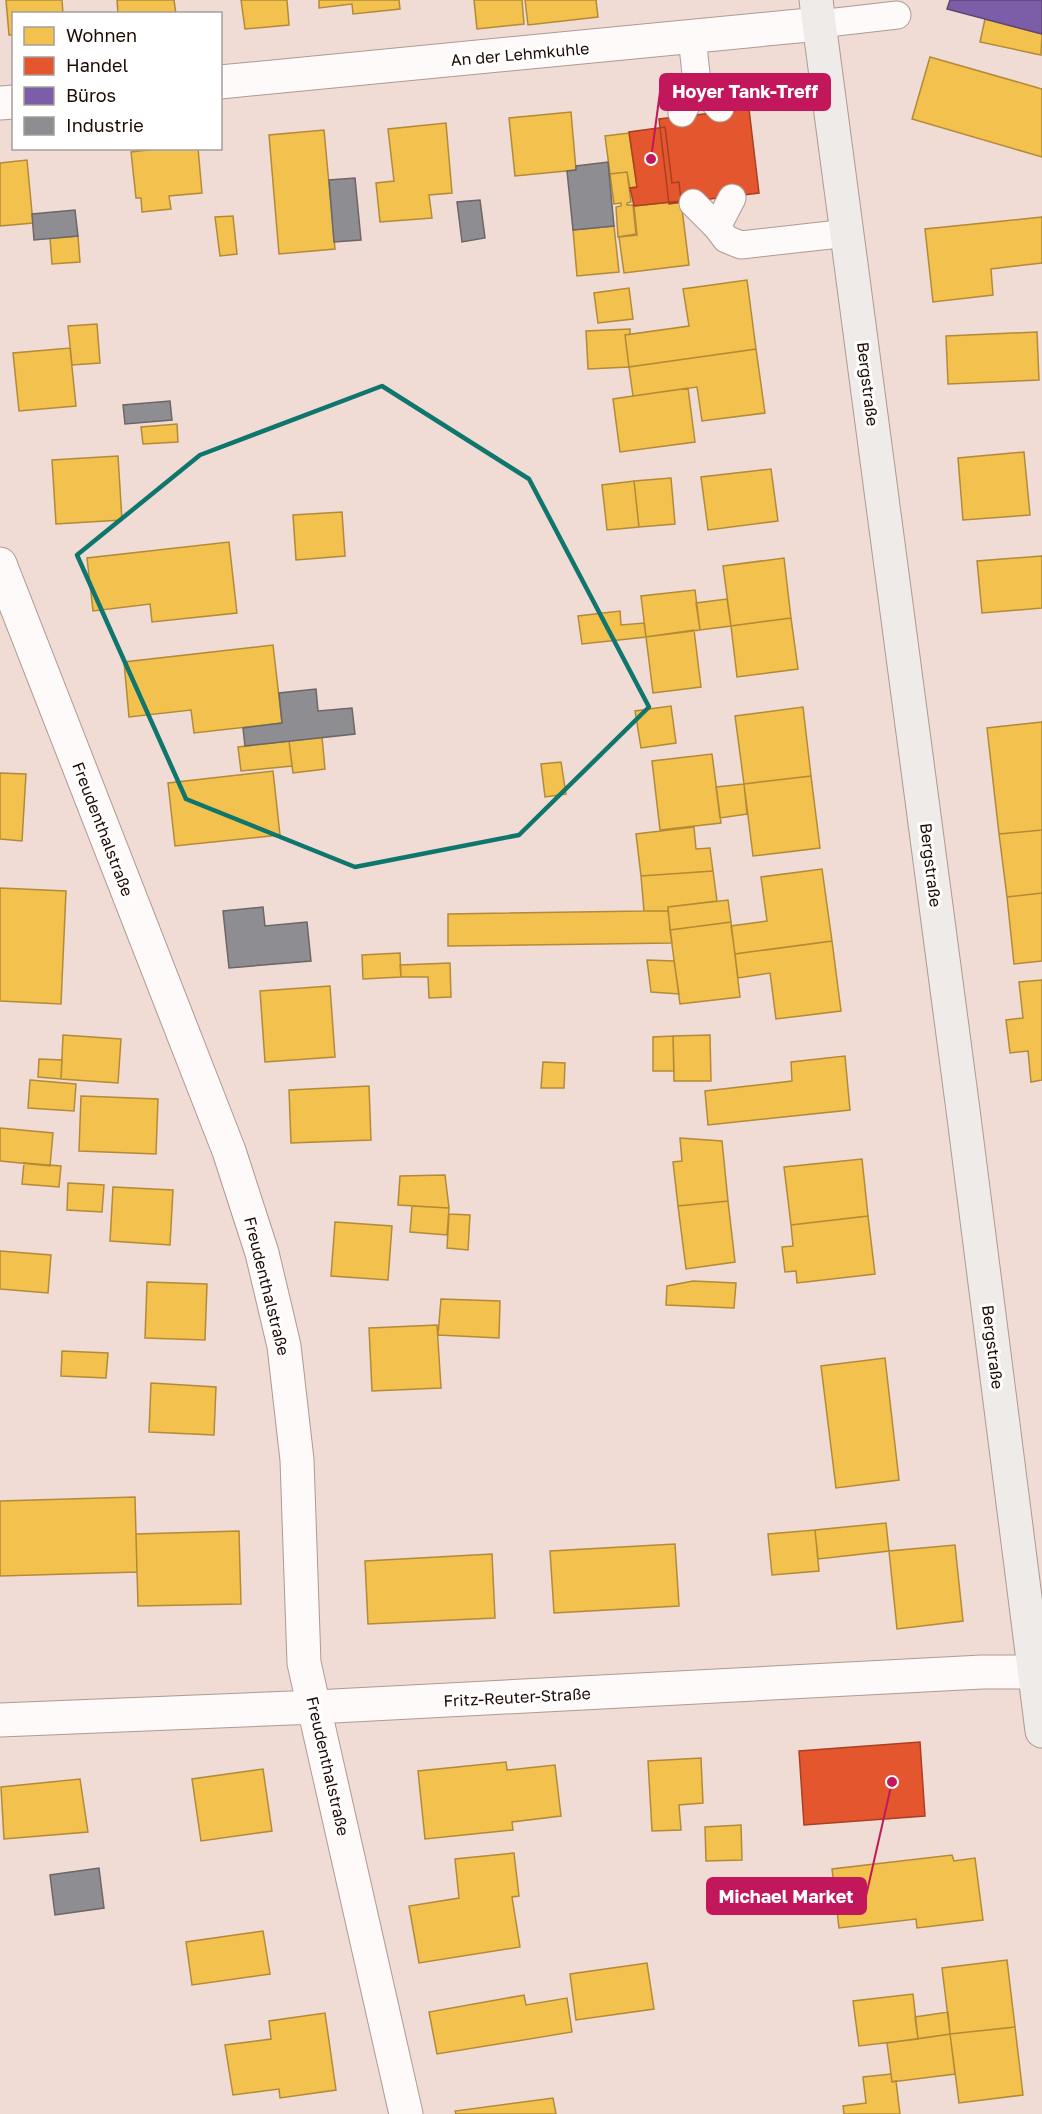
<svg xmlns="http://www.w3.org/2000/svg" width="1042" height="2114" font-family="'Golos Text',sans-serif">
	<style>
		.homes { fill: #f2c14e; stroke: #b38a38; stroke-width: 1.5 }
		.shops { fill: #e4572e; stroke: #a94021; stroke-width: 1.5 }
		.offices { fill: #7b5ea7; stroke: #5f4576; stroke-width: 1.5 }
		.industry { fill: #8d8d92; stroke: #6c6667; stroke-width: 1.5 }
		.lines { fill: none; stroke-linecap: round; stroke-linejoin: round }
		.service-casing { stroke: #ad9a92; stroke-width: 29 }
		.minor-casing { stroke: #ad9a92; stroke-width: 35 }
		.secondary-casing { stroke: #ad9a92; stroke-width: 35 }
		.service { stroke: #fdfaf9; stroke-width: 27 }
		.minor { stroke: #fdfaf9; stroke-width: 33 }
		.secondary { stroke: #eeebe8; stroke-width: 33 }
		.marked { fill: none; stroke: #0f766e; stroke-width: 4.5; stroke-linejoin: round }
		.labels { text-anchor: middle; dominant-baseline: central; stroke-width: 6; stroke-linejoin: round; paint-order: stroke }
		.street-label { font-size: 16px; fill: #1f0a03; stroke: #fff }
		.leader { fill: none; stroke: #c2185b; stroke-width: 2 }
		.callout-dot { fill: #c2185b; stroke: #fff; stroke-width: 2 }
		.callout { fill: #c2185b; stroke: #c2185b; stroke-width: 2 }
		.callout-label { font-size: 18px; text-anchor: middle; font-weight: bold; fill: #fff }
	</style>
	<rect width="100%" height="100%" fill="#f0dcd4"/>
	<path class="homes" d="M6,0H62L63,14H14V35H9Z
		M117,0H174L176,14H118Z
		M241,0H287L289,25L245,29Z
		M319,0H399L400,9L353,14L352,4L319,8Z
		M474,0H522L524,24L477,29Z
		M525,0H596L598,17L528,25Z
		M985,19L1042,34L1041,55L980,42Z
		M930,57L1042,89V157L912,119Z
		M571,112L576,170L515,176L509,118Z
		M446,123L452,193L429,195L432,218L380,222L376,183L394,181L388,129Z
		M324,130L335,249L279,254L269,135Z
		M629,133L637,187L630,188L627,172L610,174L605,136Z
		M164,148H198L202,193L169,196L171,209L142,212L141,198H136L131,152Z
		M27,160L33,223L0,226V163Z
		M627,172L631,202L627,203V205H633L636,234L618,237L616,207L621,206V203L614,204L610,174Z
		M681,201L689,265L624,273L619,237L637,235L634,206Z
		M233,216L237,254L220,256L215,217Z
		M1042,217V263L991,269L993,295L933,302L925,229Z
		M614,226L619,272L577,276L573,230Z
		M78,236L80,262L52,264L50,238Z
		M747,280L756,349L629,367L625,335L689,326L683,289Z
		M629,288L633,319L598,323L594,293Z
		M97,324L100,363L72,365L68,326Z
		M630,329V334L625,335L629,367L588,369L586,331Z
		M1037,332L1039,380L948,384L946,336Z
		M70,348L76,406L19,411L13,353Z
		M756,349L765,413L702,421L697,387L633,396L629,367Z
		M688,388L695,442L620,452L613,399Z
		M177,424L178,442L143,444L141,427Z
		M1024,452L1030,515L963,520L958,458Z
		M118,456L122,520L56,524L52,460Z
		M771,469L778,521L708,530L701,477Z
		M671,478L675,524L639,527L634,481Z
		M634,481L639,527L607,530L602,485Z
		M342,512L345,556L296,560L293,515Z
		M229,542L237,613L152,622L150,604L93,611L87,558Z
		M1042,556V608L982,613L977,561Z
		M784,558L791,618L731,626L723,566Z
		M695,590L700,630L646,637L641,596Z
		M727,599L731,626L700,630L696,603Z
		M620,611L621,625L644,623L646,637L582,644L578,616Z
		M791,618L798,669L737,677L731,626Z
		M694,630L701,687L653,693L646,637Z
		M273,645L282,723L194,733L191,710L129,717L124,662Z
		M671,706L676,743L641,748L635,711Z
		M803,707L811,776L744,784L735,716Z
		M1042,722V830L999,834L987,728Z
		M322,737L325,769L293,773L289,741Z
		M289,741L292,766L241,771L238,747Z
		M712,754L721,823L660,830L652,761Z
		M561,762L566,794L545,797L541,764Z
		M273,771L280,835L175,846L168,783Z
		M0,773L26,774L22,841L0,839Z
		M811,776L820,848L753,856L744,784Z
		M744,784L747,814L720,818L716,787Z
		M694,827L696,849L710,848L713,871L641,876L636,834Z
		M1042,830V893L1007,897L999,834Z
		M822,869L832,941L735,954L731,926L767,921L761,877Z
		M713,871L717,901L668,907V911H644L641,876Z
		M0,888L66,891L61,1004L0,1001Z
		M1042,893V961L1014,964L1007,897Z
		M728,900L731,922L670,930L668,907Z
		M644,911H668L672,943L448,946V914Z
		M731,922L740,997L680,1004L670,930Z
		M832,941L841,1011L776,1019L770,973L738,978L735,954Z
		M400,953L401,977L363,979L362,955Z
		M647,960L674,961L679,994L651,992Z
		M450,963L451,997L429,998L428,977H401L400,965Z
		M1042,980V1080L1031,1082L1028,1051L1010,1053L1006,1020L1023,1018L1019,982Z
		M330,986L335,1057L265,1062L260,991Z
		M63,1035L121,1039L118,1083L61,1079Z
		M710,1035L711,1081H674L673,1036Z
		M673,1036L674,1071H653V1037Z
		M845,1056L850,1110L708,1125L705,1091L792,1081L791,1062Z
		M39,1059L62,1060L61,1079L38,1077Z
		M543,1062L565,1063L564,1088H541Z
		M30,1080L76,1084L74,1111L28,1108Z
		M369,1086L371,1140L291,1143L289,1090Z
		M81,1096L158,1099L156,1154L79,1151Z
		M0,1128L53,1133L50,1166L0,1161Z
		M680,1138L722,1141L728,1201L678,1206L673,1162L682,1161Z
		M862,1159L868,1216L791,1225L784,1167Z
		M24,1163L61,1166L59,1187L22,1184Z
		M445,1175L449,1208L398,1205L400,1176Z
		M68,1183L104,1185L102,1212L67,1210Z
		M113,1187L173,1190L170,1245L110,1241Z
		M728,1201L735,1262L686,1269L678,1206Z
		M412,1206L449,1208L447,1235L410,1232Z
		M449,1214L470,1215L468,1250L447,1248Z
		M868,1216L875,1274L797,1283L796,1271L785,1272L782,1247L793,1246L791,1225Z
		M335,1222L392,1226L388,1280L331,1276Z
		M0,1251L51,1255L48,1293L0,1289Z
		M693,1281L736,1283L734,1308L666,1305L667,1286Z
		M147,1282L207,1284L205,1340L145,1338Z
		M441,1299L500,1301L499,1338L438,1335Z
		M437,1325L441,1388L372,1391L369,1328Z
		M62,1351L108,1353L106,1378L61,1376Z
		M885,1358L899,1480L836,1488L821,1366Z
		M151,1383L216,1387L214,1435L149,1432Z
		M135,1497L137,1572L0,1576V1501Z
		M886,1523L889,1551L818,1559L815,1530Z
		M815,1530L819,1571L772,1575L768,1534Z
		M239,1531L241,1604L138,1606L136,1534Z
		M675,1544L679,1606L554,1613L550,1551Z
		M955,1545L963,1621L897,1629L889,1551Z
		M492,1554L495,1618L368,1624L365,1561Z
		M701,1758L703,1803L679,1805L681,1830L652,1831L648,1761Z
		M506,1762L507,1770L555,1765L561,1816L512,1822L513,1830L425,1839L418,1771Z
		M263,1769L272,1831L201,1841L192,1779Z
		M80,1779L88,1832L4,1839L1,1787Z
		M741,1825L742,1860L706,1861L705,1827Z
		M514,1853L519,1896L512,1897L520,1947L419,1963L409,1906L459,1898L455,1859Z
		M952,1855L954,1861L975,1858L983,1920L917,1928L916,1919L839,1928L832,1869Z
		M263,1931L270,1974L192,1985L186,1942Z
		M1007,1960L1015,2027L950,2034L942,1968Z
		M647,1963L654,2009L576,2020L570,1974Z
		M913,1994L918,2039L859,2046L853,2001Z
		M524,1995L526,2005L567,1998L572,2032L437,2054L429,2012Z
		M948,2012L950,2034L918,2039L915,2017Z
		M325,2013L336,2090L280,2098L279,2089L233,2095L225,2045L271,2039L269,2021Z
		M1015,2027L1023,2095L959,2103L950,2034Z
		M950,2034L955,2074L892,2082L887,2043Z
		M891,2074L892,2082L896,2081L900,2114H844L843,2106L866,2103L863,2077Z
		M553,2098L556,2114H456L455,2111Z"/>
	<path class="shops" d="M749,109L759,193L669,204L659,119Z
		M665,127L672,183L679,182L681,201L634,206L630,188L637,187L629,132Z
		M920,1742L925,1816L804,1825L799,1751Z"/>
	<path class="offices" d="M950,0H1042V34L947,9Z"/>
	<path class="industry" d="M608,162L614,226L573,230L567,171L576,170V166Z
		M355,178L361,240L334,242L329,180Z
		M480,200L485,238L462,242L457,202Z
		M75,210L78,236L34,240L32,214Z
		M170,401L172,420L125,424L123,405Z
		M316,689L318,711L352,708L355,734L245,746L243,728L282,723L279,693Z
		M263,907L265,926L307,922L311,961L229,968L223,911Z
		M99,1868L104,1908L55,1915L50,1875Z"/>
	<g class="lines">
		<defs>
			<path id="service" d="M819,24L897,15
				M697,83L720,108
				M682,113L697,83L692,37
				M693,203L717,227L726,239L741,245L848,233
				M717,227L732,198"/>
			<path id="minor" d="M220,82L819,24
				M0,103L14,102
				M0,564L229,1151L262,1253L284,1346L297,1460L304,1663L406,2114
				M0,1720L315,1707L982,1672H1042"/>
			<path id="secondary" d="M816,0L963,1110L1042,1731"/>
		</defs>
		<use href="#service" class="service-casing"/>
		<use href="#minor" class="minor-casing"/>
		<use href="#secondary" class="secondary-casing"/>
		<use href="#service" class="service"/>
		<use href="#minor" class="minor"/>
		<use href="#secondary" class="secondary"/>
	</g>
	<path class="marked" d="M382,386L529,479L649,707L519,835L355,867L186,799L77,555L200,455Z"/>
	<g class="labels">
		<g class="street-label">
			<text transform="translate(520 54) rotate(-5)">An der Lehmkuhle</text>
			<text transform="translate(868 384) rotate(83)">Bergstraße</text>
			<text transform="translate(103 829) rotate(69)">Freudenthalstraße</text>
			<text transform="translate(931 865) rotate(83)">Bergstraße</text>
			<text transform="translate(267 1286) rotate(76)">Freudenthalstraße</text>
			<text transform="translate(993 1347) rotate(83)">Bergstraße</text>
			<text transform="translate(517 1697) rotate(-3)">Fritz-Reuter-Straße</text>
			<text transform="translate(328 1766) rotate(77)">Freudenthalstraße</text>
		</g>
	</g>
	<path class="leader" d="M651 159L660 92M892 1782L866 1896"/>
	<g class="callout-dot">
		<circle cx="651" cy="159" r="6"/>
		<circle cx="892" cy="1782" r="6"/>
	</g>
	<g class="callout">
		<rect x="660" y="74" width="170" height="36" rx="6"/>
		<rect x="707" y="1878" width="159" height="36" rx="6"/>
	</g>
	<g class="callout-label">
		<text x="745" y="98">Hoyer Tank-Treff</text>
		<text x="786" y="1903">Michael Market</text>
	</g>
	<rect x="12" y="12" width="210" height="138" fill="#ffffff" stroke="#a59d9a" stroke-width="1.5"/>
	<rect x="24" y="27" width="30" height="18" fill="#f2c14e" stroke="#a59d9a" stroke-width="1.5"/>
	<text x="66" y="42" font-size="18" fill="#1f0a03">Wohnen</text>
	<rect x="24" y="57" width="30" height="18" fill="#e4572e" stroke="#a59d9a" stroke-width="1.5"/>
	<text x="66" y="72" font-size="18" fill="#1f0a03">Handel</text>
	<rect x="24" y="87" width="30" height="18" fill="#7b5ea7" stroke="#a59d9a" stroke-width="1.5"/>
	<text x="66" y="102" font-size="18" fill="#1f0a03">Büros</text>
	<rect x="24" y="117" width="30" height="18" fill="#8d8d92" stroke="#a59d9a" stroke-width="1.5"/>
	<text x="66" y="132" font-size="18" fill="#1f0a03">Industrie</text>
</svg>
